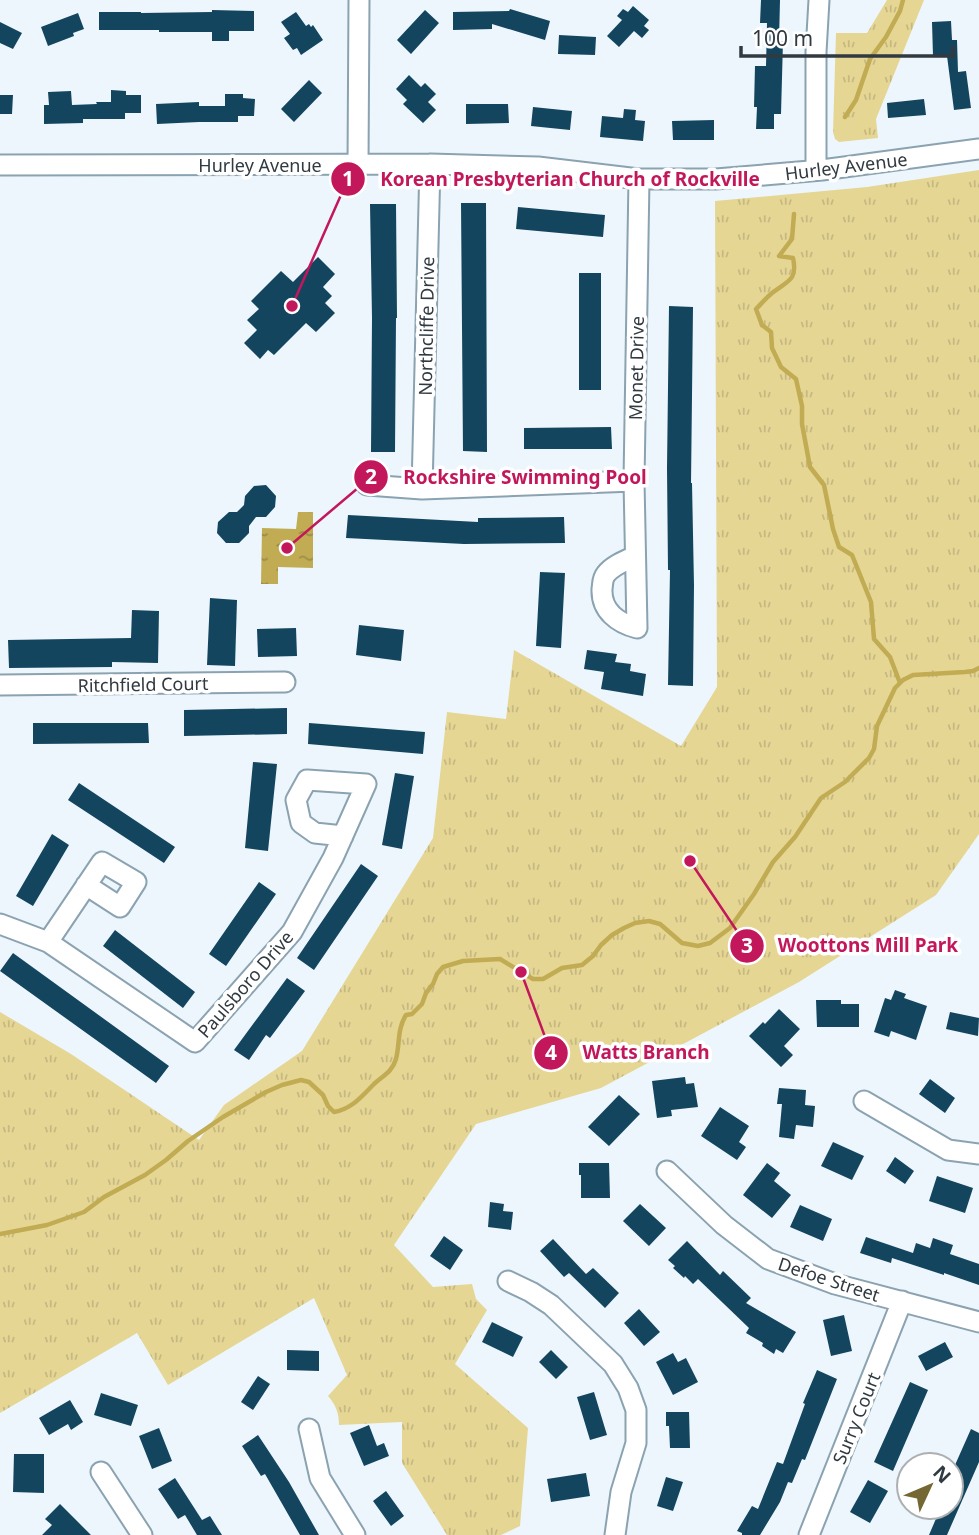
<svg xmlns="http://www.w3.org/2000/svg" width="979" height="1535" font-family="'Noto Sans',sans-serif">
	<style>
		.park { fill: url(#park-tufts) }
		.water { fill: url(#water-ripples) }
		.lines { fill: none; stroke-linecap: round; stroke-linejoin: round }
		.stream { stroke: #c1ac53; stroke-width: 4.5 }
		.building { fill: #14455f }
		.minor-casing { stroke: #8ba2b1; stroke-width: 23 }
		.minor { stroke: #fff; stroke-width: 19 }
		.labels { text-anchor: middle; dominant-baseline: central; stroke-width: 7; stroke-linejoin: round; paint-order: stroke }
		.street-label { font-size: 18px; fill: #303a40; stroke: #fff }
		.leader { fill: none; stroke: #c2185b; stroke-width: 2.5 }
		.callout-dot { fill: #c2185b; stroke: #fff; stroke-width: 2.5 }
		.mark-label { font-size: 21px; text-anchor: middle; font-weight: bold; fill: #fff }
		.callout-label { font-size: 19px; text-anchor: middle; font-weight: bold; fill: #c2185b; stroke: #fff; stroke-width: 7; stroke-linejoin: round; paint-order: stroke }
	</style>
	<defs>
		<pattern id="park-tufts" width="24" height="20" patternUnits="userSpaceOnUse" patternTransform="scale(1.75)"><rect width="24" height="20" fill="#e6d694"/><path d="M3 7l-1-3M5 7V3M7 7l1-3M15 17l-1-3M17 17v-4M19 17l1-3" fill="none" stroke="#c6b881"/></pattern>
		<pattern id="water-ripples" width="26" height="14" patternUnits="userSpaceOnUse" patternTransform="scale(1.75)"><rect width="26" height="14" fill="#c1ac53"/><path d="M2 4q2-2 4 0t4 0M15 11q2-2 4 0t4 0" fill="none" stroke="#9d8d46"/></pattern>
	</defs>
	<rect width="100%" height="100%" fill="#ecf6fc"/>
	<path class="park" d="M887,0H924L876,119L878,138L839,142L835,139L833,132L836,33H867Z
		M979,170V834L936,895L799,982L601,1088L476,1124L394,1245L433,1287L472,1284L476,1299L487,1310L455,1364L528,1428L520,1526L501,1535H447L402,1463V1422L339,1425C339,1413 336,1405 328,1396L347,1375L314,1298L168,1385L137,1333L0,1413V1012L71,1054L199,1140L224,1105L302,1051L433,838L447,712L506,719L514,650L681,746L717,687L715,201L867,187Z"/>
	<path class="water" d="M298,512H313V568L278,567V584H261L262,528L296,529Z"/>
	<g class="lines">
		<path class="stream" d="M845,117L856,100L870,59L886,37L900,11L903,0
			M794,214L792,239L779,256L793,258C798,281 787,281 772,293C766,298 761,304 756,309L762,325L771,332L772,348L781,367L796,379L802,406V424L810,467L824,485L833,529L839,547L852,555L871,602L874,639L890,657L900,683
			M0,1234L47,1225L84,1212L104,1197L145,1175L166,1160L188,1141L223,1117L266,1092L282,1085L301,1080L309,1082L323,1095L328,1106L334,1112C352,1109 362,1096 374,1084C384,1075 392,1072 396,1059C400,1044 397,1029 406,1015L412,1014L422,1004L426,993L433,984L437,974L443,967L463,961L500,959L533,979H543L562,968L582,965L593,956L601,945L612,935L624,928L635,923L649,921L660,924L682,943L698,946L710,943L730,928L754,894L773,862L795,837L821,798L845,782L869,758L874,749L877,726L895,688L903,680L913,675L965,672L973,671L979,668"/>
	</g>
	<path class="building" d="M761,0H780L779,41H783L781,114H774V129H756L757,107H754L755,66H766L767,23H760Z
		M633,6L649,20L644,26L649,30L642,38L634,31L619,47L607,36L622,20L617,16L623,9L628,12Z
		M510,9L550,21L545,40L492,24V29L453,30V12L509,11Z
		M212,10L254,11V31H229V41H212V32H159V30H99V12H141V13L212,12Z
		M425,10L439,23L411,54L397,40Z
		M296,12L306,26L309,24L311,27L313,25L323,40L301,55L297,48L293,50L284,38L290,34L281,22Z
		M78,13L84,29L73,33L74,36L48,46L41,27Z
		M951,21L952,40H957L958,72L966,71L971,108L954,110L947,56H933L932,22Z
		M0,22L22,33L13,49L0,43Z
		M559,35L596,37L595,55L558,54Z
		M409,75L421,87L425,83L436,94L428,102L436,110L423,123L403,104L407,100L396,89Z
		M309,80L322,93L294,122L281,109Z
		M111,90L126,91V95H141V113H125V119H83V123L44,124V105H49L48,92L71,91L72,105L97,104L96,102H111Z
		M225,94H243V98L255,99L254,116H238V122H199L157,124L156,104L199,102V106H225Z
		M0,95H13L12,114H0Z
		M924,99L926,115L888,118L887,103Z
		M466,104H508L509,123L466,124Z
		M533,107L572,111L570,130L531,126Z
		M624,109L636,110L635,120L645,121L643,141L600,137L602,116L623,118Z
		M714,120V140H673L672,121Z
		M461,203H486L487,452L463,451Z
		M370,204H396L397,318H396L395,452H371L372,318Z
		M518,207L605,215L603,237L516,229Z
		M318,257L335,274L323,287L332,296L325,303L335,313L316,332L306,323L274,355L268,350L260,359L244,343L257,330L247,320L259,309L251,301L281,271L293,282Z
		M579,273H601V390H579Z
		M669,306L693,307L691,483H692L694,585L693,686L668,685L670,570H668L667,468Z
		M611,427L612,449H524V428Z
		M266,485L276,496L275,507L266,517H256L249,526V533L239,543H226L217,533L218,522L229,512H237L244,505L245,496L254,486Z
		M348,515L478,522V518L564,517L565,543L464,544L346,538Z
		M540,572L565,573L561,648L536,646Z
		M210,598L237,600L235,666L207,665Z
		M132,610L159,611L158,663L112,662V667L9,668L8,640L131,638Z
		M359,625L404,630L401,661L356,655Z
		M296,628L297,656L258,657L257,629Z
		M587,650L617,654L615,662L631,664L630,671L646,674L643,696L601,689L604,672L584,669Z
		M287,708V734L184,736V710Z
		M33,723H148L149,743L33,744Z
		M309,723L425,732L423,754L308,744Z
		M253,762L277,764L268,851L245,848Z
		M395,773L414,776L402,849L382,845Z
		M79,783L175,847L164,863L68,800Z
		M52,834L69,845L33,906L16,896Z
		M361,864L378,876L314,970L297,958Z
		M259,882L276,894L226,966L209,954Z
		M115,930L195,992L183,1008L103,946Z
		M13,953L169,1066L156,1083L0,971Z
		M287,978L305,991L270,1038L266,1035L249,1060L234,1050Z
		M895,990L906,994L904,998L927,1006L916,1040L891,1031L889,1037L874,1032L885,998L891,1000Z
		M816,1000H841V1004H859V1027H817Z
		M779,1009L800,1029L784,1046L793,1055L781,1067L749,1036L763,1022L765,1024Z
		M950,1012L979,1018L978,1036L946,1029Z
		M685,1077L686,1084L694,1083L698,1107L671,1110L672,1116L657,1118L652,1081Z
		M930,1079L955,1098L945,1113L919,1094Z
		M779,1088L806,1090L805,1105L815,1106L813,1127L796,1125L794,1139L779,1137L782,1104H777Z
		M619,1095L640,1114L609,1146L588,1127Z
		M720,1107L749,1126L739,1142L746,1147L737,1160L701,1136Z
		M833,1142L864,1156L852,1180L821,1166Z
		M895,1157L914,1171L905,1184L886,1171Z
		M579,1163H609L610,1198H581V1175H579Z
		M767,1163L780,1173L774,1181L791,1195L772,1218L743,1195Z
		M937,1176L973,1188L965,1213L929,1201Z
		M490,1202L504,1204L503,1211L513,1212L511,1230L488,1227Z
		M640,1204L666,1228L649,1246L623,1221Z
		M800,1205L832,1219L823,1241L790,1227Z
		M444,1236L463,1250L450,1270L430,1256Z
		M866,1237L913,1253L916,1243L930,1248L933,1238L953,1245L950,1254L979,1264V1285L944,1273V1275L892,1258L891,1263L860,1253Z
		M553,1239L586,1274L593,1268L619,1293L605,1308L569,1273L564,1277L540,1251Z
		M687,1241L720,1275L723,1271L751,1298L746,1303L796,1332L783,1353L776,1349L774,1354L762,1346L763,1343L746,1333L749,1328L698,1279L693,1284L685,1276L684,1278L673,1268L675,1266L668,1260Z
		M639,1309L660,1332L644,1346L624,1323Z
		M844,1315L852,1351L831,1356L823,1320Z
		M492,1322L523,1337L513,1357L482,1342Z
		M945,1342L953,1357L926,1371L918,1356Z
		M287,1350L319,1351V1371L287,1370Z
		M551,1350L568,1367L556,1379L539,1362Z
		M673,1353L678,1362L686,1358L698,1382L673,1395L656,1362Z
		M817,1370L837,1379L805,1460L802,1459L792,1483L788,1482L780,1502L760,1535H742V1533L737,1531L752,1506L758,1509L777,1462L783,1464L805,1404L803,1403Z
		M258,1376L270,1384L253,1410L241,1402Z
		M910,1382L928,1390L893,1471L874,1462Z
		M594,1392L607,1435L590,1440L577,1397Z
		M101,1393L138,1405L131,1426L94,1415Z
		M70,1400L83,1422L71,1430L68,1424L49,1435L39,1418Z
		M666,1412H689L690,1448H670L669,1426H666Z
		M369,1425L377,1446L384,1443L389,1456L364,1466L350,1433Z
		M159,1428L172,1461L152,1469L139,1436Z
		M971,1429L979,1433V1462L947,1535H929L941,1507H951V1474Z
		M258,1435L289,1482L319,1535H300L265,1474L261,1476L242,1446Z
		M14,1454H44V1493L13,1492Z
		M586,1473L590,1496L551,1502L547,1479Z
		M666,1477L683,1482L673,1511L657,1506Z
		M175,1478L202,1520L210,1516L222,1535H197L185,1515L178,1519L158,1489Z
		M868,1480L888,1491L870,1523L850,1512Z
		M386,1491L404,1516L391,1526L373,1501Z
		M60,1504L91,1535H42L52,1525L45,1519Z"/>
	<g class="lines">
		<defs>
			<path id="minor" d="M0,165L430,164L538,167L639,179H716L822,170L979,149
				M358,165L359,0
				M816,170V52L819,0
				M367,485L422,489L634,481
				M422,489L430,164
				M635,556C625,561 613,565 606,574C602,579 603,583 602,589C601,611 618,623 637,628L634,481L639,179
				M0,685L285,682
				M0,924L48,942L195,1042L292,932L333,858L366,784L307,780L296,800L301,823L315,833L343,836
				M48,942L102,862L136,882L120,907L86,885
				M864,1101L948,1150L979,1154
				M667,1171L724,1225L768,1259L835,1284L979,1322
				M508,1281L531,1292L551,1305L613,1364L628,1388L636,1410V1443L621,1492L615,1535
				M309,1429L320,1478L355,1535
				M101,1472L142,1535
				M809,1535L902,1301"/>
		</defs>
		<use href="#minor" class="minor-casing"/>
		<use href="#minor" class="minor"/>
	</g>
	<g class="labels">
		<g class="street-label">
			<text x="260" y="165">Hurley Avenue</text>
			<text transform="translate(846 166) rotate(-7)">Hurley Avenue</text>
			<text transform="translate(426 326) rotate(-89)">Northcliffe Drive</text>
			<text transform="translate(636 368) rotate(-89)">Monet Drive</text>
			<text transform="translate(143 684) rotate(-1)">Ritchfield Court</text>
			<text transform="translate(245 984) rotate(-49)">Paulsboro Drive</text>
			<text transform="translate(829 1279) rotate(18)">Defoe Street</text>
			<text transform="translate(856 1418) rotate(-68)">Surry Court</text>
		</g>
	</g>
	<path class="leader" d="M292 306L348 179M287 548L371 477M690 861L747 946M521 972L551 1053"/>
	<g class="callout-dot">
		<circle cx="292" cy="306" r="7"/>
		<circle cx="287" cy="548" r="7"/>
		<circle cx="690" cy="861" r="7"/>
		<circle cx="521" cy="972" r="7"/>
		<circle cx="348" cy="179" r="18"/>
		<circle cx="371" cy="477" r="18"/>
		<circle cx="747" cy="946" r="18"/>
		<circle cx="551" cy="1053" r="18"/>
	</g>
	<g class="mark-label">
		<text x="348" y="186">1</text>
		<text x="371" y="484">2</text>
		<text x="747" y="953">3</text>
		<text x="551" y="1060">4</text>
	</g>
	<g class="callout-label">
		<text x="570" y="186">Korean Presbyterian Church of Rockville</text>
		<text x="525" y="484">Rockshire Swimming Pool</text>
		<text x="868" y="952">Woottons Mill Park</text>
		<text x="646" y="1059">Watts Branch</text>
	</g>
	<g transform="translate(930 1486) rotate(46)"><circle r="33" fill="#ffffff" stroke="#acb0b3" stroke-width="2"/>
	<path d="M0-5L12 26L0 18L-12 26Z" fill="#746734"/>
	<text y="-10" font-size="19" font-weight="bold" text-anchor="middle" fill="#303a40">N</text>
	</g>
	<path d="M741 46v10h212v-10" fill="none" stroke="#303a40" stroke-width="3.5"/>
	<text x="752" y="46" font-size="21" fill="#303a40" stroke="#ffffff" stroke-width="5" paint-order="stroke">100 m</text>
</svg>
